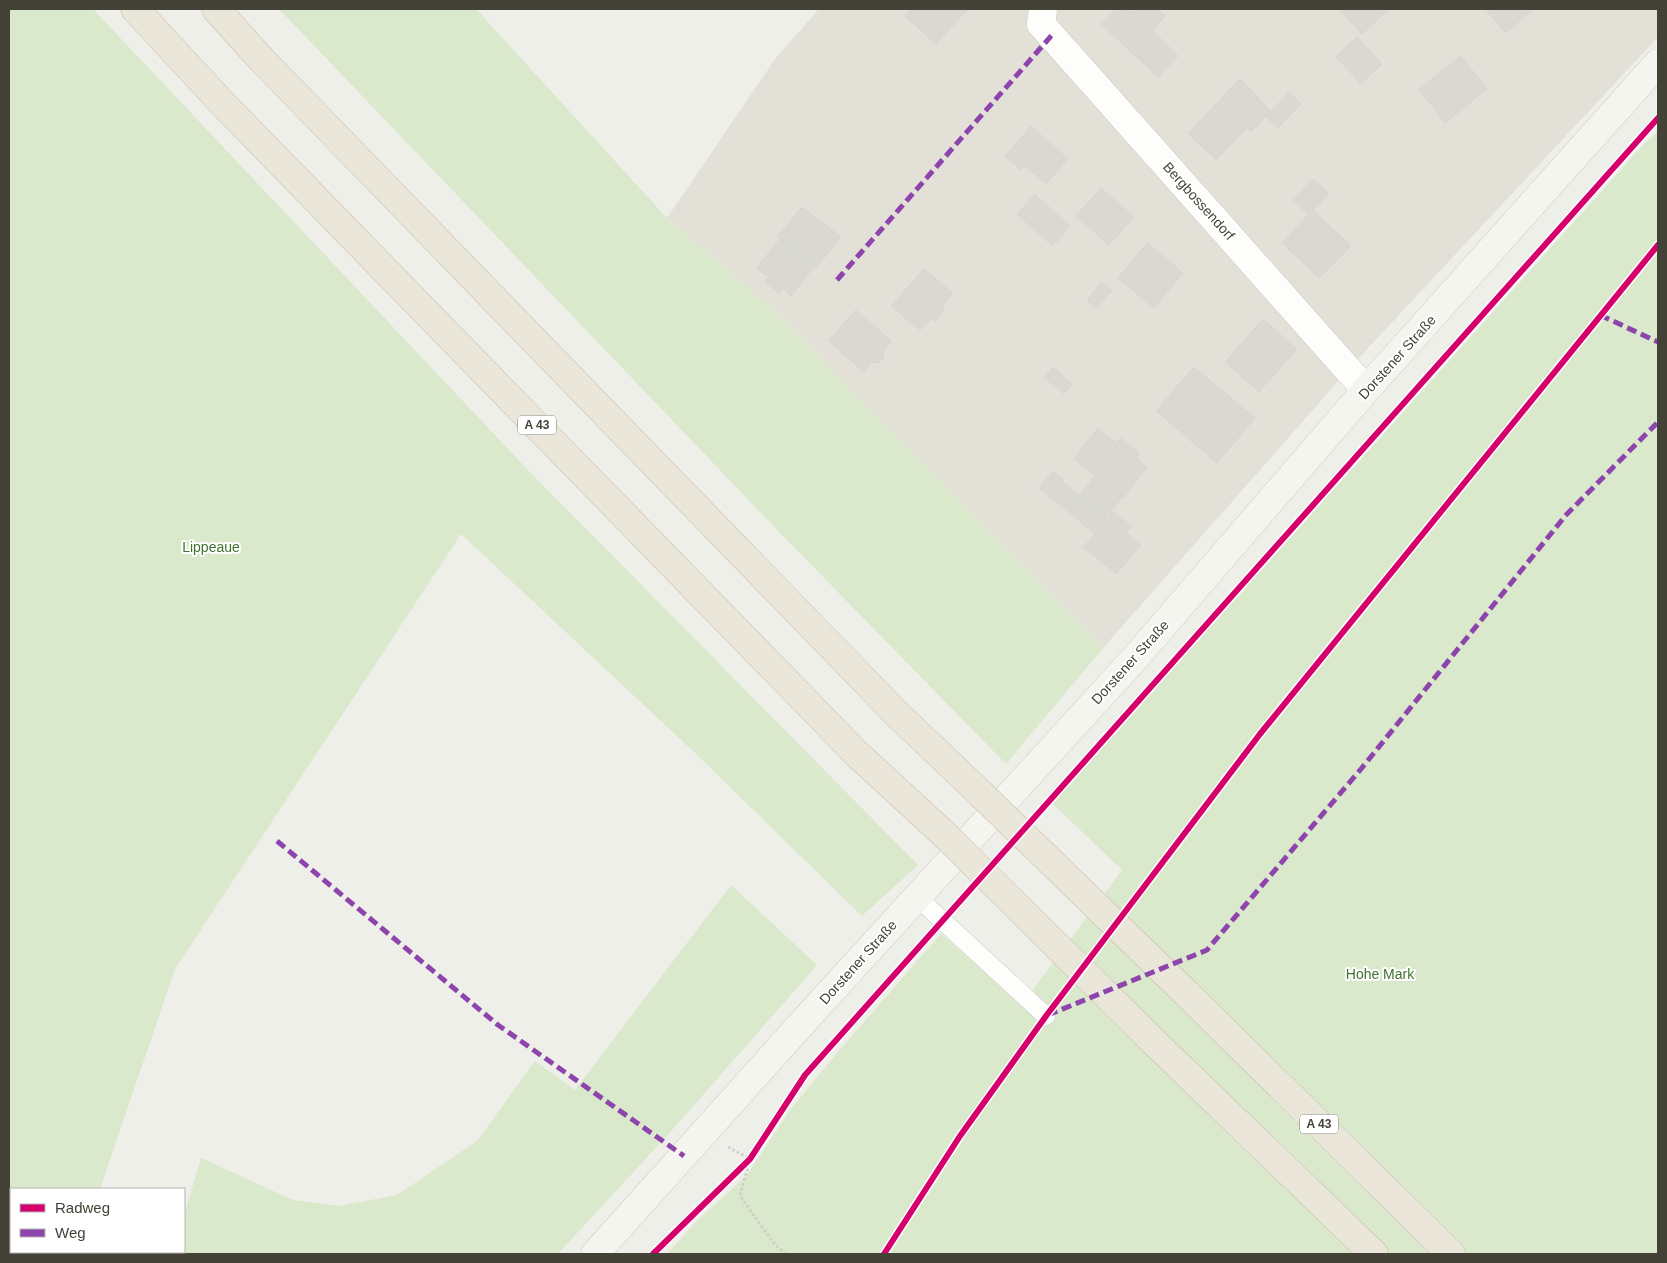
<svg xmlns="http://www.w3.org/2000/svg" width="1667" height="1263" font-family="Helvetica,sans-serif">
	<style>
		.residential { fill: #e3e1d7 }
		.green { fill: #dae8cc }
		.building { fill: #d9d8d2; stroke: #d7d6d0 }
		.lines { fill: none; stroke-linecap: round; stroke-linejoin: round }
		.service-casing { stroke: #cdccc7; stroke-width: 19 }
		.minor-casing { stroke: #cdccc7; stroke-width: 29 }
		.secondary-casing { stroke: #ceccc1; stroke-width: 29 }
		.motorway-casing { stroke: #c5bea7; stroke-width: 29 }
		.path { stroke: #d0cecb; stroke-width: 3; stroke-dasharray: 2.5 2.5; stroke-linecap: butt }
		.service { stroke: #fdfdfc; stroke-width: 18 }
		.minor { stroke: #fdfdfc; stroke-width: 28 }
		.secondary { stroke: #f5f5ef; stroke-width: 28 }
		.motorway { stroke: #eae6da; stroke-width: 28 }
		.motorway-bridge-casing { stroke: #c5bea7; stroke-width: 29; stroke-linecap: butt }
		.motorway-bridge { stroke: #eae6da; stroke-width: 28 }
		.quiet { stroke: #8e44ad; stroke-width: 5; stroke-dasharray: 10 5; stroke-linecap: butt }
		.cycleway-casing { stroke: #fff; stroke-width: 9 }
		.cycleway { stroke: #d6006c; stroke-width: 6 }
		.labels { text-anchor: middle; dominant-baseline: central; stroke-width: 4; stroke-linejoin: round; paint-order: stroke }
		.shield { fill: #fff; stroke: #7c7a72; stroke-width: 1 }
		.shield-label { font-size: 12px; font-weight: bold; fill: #444136 }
		.street-label { font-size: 14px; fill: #444136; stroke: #fff }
		.park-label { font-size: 14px; fill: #40722e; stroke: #fff }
	</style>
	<rect width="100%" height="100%" fill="#efefea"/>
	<path class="residential" d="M819,9H1658V37L1357,360L1103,648L772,309L667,218L775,59Z"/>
	<path class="green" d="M9,9H93L527,469L918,865L862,916L694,752L461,534L175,969L100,1189H11V1252H78V1254H9Z
		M279,9H476L667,218L772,309L1103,648L1006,764L782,535Z
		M1658,132V1254H667L697,1221L746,1176L790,1110L837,1053L941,934L1023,1003L1122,870L1052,803L1645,143Z
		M731,885L817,965L674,1128L558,1254H172L173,1252H184V1215L201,1158L293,1200L339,1206L397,1195L477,1141L535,1061L575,1090Z"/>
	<path class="building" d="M911,9H968L936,44L905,16Z
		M1116,9H1131L1135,12L1138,9H1158L1166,16L1152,30L1178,56L1158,77L1101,24Z
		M1339,9H1389L1362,34Z
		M1485,9H1533L1506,33Z
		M1357,37L1382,64L1361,84L1336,57Z
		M1461,56L1487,89L1445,123L1419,89Z
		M1240,79L1271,111L1251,132L1247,128L1216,160L1188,133Z
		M1289,92L1301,104L1278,128L1266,117Z
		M1031,126L1068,159L1046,184L1025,166L1021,170L1005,156Z
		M1313,179L1329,194L1309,215L1293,200Z
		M1101,188L1134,217L1109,245L1076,216Z
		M1035,194L1049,207L1031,227L1017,214Z
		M802,207L841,237L816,268L777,237Z
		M1049,207L1070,226L1053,246L1031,227Z
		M1313,210L1351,246L1319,278L1282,243Z
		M780,239L814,267L791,296L783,288L779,293L765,282L769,277L756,268Z
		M1147,243L1183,273L1154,308L1118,278Z
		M924,269L953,293L942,306L945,309L935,322L931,318L920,330L891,306Z
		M1102,282L1112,291L1096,308L1087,300Z
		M856,310L891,341L883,351L884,357L879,363L872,362L864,372L828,341Z
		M1263,319L1297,349L1259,392L1225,362Z
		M1053,367L1072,384L1064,394L1044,377Z
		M1194,367L1255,418L1217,463L1156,411Z
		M1098,428L1116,443L1120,438L1139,453L1136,458L1147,467L1123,498L1074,459Z
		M1053,471L1063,479L1049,496L1039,488Z
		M1096,476L1122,497L1113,509L1086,487Z
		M1061,480L1107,518L1113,511L1132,527L1126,533L1141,545L1116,574L1083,547L1095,534L1049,496Z
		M1086,487L1112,509L1105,517L1079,496Z"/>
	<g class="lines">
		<defs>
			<path id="service" d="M917,897L1046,1016"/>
			<path id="minor" d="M1043,9L1041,24L1366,390"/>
			<path id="secondary" d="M595,1254L804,1021L1135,658L1366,390L1658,63"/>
			<path id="motorway" d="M135,9L224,105L858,755L945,835
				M216,9L261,59L897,714L981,794
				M1187,994L1451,1254
				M1153,1041L1374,1254"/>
		</defs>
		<use href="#service" class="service-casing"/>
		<use href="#minor" class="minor-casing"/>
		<use href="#secondary" class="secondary-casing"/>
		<use href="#motorway" class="motorway-casing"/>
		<path class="path" d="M728,1147L750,1159L740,1196L773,1242L785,1254"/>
		<use href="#service" class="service"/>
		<use href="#minor" class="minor"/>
		<use href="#secondary" class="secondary"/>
		<use href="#motorway" class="motorway"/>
		<defs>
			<path id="motorway-bridge" d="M981,794L1187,994
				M945,835L1153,1041"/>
		</defs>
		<use href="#motorway-bridge" class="motorway-bridge-casing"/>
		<use href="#motorway-bridge" class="motorway-bridge"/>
		<path class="quiet" d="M837,280L1052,35
			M1600,315L1658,342
			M277,841L498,1025L684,1156
			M1048,1015L1207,950L1361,769L1566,515L1658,422"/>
		<defs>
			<path id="cycleway" d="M653,1254L750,1159L805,1075L1658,118
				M884,1254L960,1136L1046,1016L1260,734L1658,245"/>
		</defs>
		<use href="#cycleway" class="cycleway-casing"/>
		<use href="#cycleway" class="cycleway"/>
	</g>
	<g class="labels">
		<g class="shield">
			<rect x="518" y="415.5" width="38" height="19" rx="4"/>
			<rect x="1300" y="1114.5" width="38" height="19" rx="4"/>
		</g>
		<g class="shield-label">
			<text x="537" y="425">A 43</text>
			<text x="1319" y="1124">A 43</text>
		</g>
		<g class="street-label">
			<text transform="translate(1199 201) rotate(48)">Bergbossendorf</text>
			<text transform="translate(1397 357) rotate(-48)">Dorstener Straße</text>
			<text transform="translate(1130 662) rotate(-48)">Dorstener Straße</text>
			<text transform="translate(858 962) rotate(-48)">Dorstener Straße</text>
		</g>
		<g class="park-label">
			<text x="211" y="547">Lippeaue</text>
			<text x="1380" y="974">Hohe Mark</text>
		</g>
	</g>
	<rect width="1667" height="1263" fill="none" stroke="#444136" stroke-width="20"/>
	<rect x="10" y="1188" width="175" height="65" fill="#ffffff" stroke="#b4b3af"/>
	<rect x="20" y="1204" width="25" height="8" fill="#d6006c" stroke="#b4b3af"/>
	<text x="55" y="1213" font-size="15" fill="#444136">Radweg</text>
	<rect x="20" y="1229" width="25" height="8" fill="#8e44ad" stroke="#b4b3af"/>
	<text x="55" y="1238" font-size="15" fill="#444136">Weg</text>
</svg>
